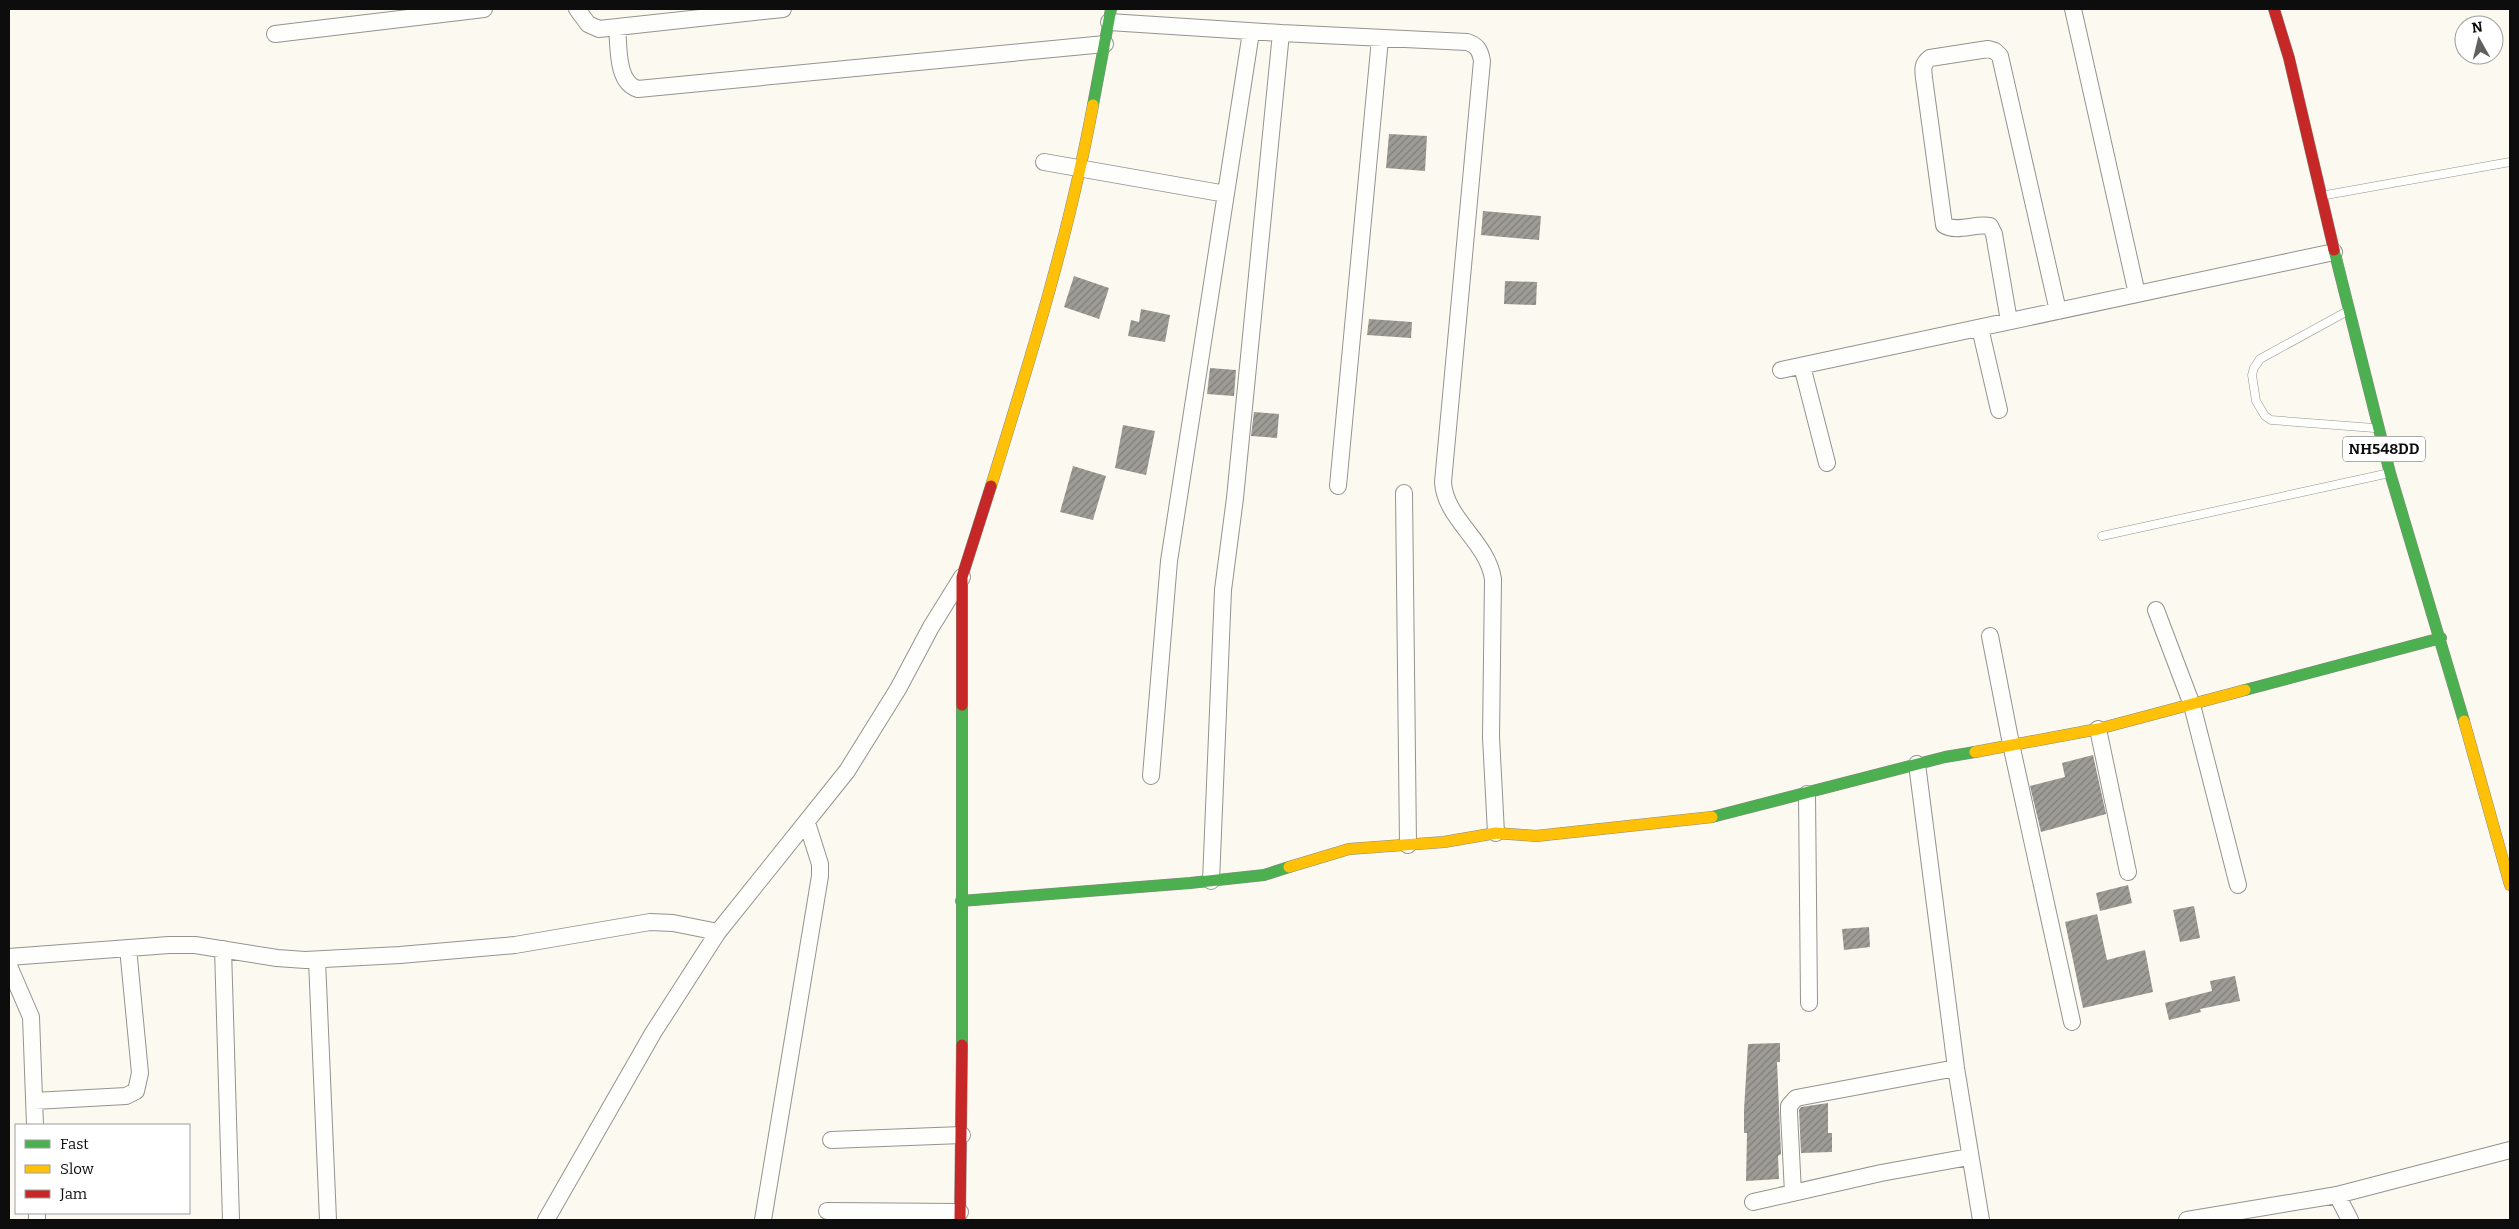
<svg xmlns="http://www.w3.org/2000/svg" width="2519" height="1229" font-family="Bitter,serif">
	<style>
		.building { fill: url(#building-hatch) }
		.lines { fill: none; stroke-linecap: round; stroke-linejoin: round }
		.lane-casing { stroke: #94938f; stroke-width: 9 }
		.street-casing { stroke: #94938f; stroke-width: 18 }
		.fast-casing { stroke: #8b8a86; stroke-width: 12 }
		.slow-casing { stroke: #8b8a86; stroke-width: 12 }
		.jam-casing { stroke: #8b8a86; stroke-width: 12 }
		.lane { stroke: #fefefd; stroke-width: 8 }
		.street { stroke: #fefefd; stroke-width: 16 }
		.fast { stroke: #4caf50; stroke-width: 11 }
		.slow { stroke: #ffc107; stroke-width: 11 }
		.jam { stroke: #c62828; stroke-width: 11 }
		.labels { text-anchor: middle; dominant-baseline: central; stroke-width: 5; stroke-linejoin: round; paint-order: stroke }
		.shield { fill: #fff; stroke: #565656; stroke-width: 1 }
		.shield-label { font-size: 15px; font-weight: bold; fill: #0d0d0d }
	</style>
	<defs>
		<pattern id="building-hatch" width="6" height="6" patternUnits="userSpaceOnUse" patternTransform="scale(1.25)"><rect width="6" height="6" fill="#9e9c96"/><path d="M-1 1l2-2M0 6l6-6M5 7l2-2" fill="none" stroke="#7f7e79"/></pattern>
	</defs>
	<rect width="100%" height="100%" fill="#fbf9f0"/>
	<path class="building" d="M1389,134L1427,136L1425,171L1386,168Z
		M1483,211L1541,216L1539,240L1481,235Z
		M1074,276L1109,288L1099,319L1064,307Z
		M1505,281L1537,282L1536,305L1504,304Z
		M1141,309L1170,315L1165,342L1128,336L1131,320L1139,322Z
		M1369,319L1412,322L1411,338L1367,335Z
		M1210,368L1236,370L1234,396L1207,394Z
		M1254,412L1279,414L1277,438L1251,436Z
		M1123,425L1155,431L1146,475L1115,468Z
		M1073,466L1106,476L1093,520L1060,512Z
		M2093,755L2106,814L2041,832L2030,786L2065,777L2062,763Z
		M2128,885L2132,903L2100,911L2096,893Z
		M2194,906L2200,938L2180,942L2173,910Z
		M2097,914L2107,960L2145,950L2153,992L2083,1008L2065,922Z
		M1869,927L1870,947L1844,950L1842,929Z
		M2235,976L2240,1001L2200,1009L2201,1012L2169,1020L2165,1003L2212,991L2210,981Z
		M1780,1043V1062H1777L1781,1154L1778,1156L1779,1179L1746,1181L1747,1133H1744V1110L1748,1044Z
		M1828,1103V1133H1832V1152L1801,1153L1799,1110L1801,1107Z"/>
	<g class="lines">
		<defs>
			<path id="lane" d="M2326,195L2510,162
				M2344,313L2260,359L2254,368L2252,375L2256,401L2265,416L2271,420L2374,428
				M2102,536L2385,474"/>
			<path id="street" d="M577,9L588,24L599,29L783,9
				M2073,9L2137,294
				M1109,22L1281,33L1467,42C1477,45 1480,50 1482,61L1443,482C1445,519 1487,541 1493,579L1491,737L1496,833
				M617,27C619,46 616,83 638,89L1105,44
				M275,34L484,9
				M1044,162L1226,194
				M2009,321L1994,234L1990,226C1975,223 1957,233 1944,225L1924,78C1923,69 1922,64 1930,58L1988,49L1995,51L2000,56L2058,311
				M1980,328L1999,410
				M1802,366L1827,463
				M1781,370L2334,252
				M1338,486L1380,39
				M1404,493L1408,845
				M2156,610L2192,705L2238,885
				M1990,636L2011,744L2072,1022
				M2098,729L2128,872
				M1917,764L1956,1068L1981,1220
				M1151,776L1169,561L1251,32
				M1807,794L1809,1003
				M1211,881L1223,590L1235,498L1281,33
				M223,949L231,1220
				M9,957L169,945H195L277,958L305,960L400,955L515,945L650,922L673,923L718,932
				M317,960L328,1220
				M9,966L31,1017L35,1125
				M34,1101L126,1096L136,1091L140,1073L128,948
				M831,1140L962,1135
				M1793,1193L1789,1113V1106L1796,1098L1956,1068
				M2337,1195L2350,1220
				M1753,1202L1881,1173L1969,1157
				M827,1211L960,1212
				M37,1213V1220
				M546,1220L653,1033L718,932L847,771L898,689L931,627L962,577
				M763,1220L820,876V864L807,823
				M2187,1220L2337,1195L2510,1150"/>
			<path id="fast" d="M1093,105L1111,9
				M2334,250L2390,473L2464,721
				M2245,690L2441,638
				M962,705V1045
				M1712,817L1945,757L1975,752
				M961,901L1190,883L1264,875L1289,867"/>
			<path id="slow" d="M991,486C1030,360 1069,235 1093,105
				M2464,721L2510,885
				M1975,752L2098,729L2245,690
				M1289,867L1349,849L1444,842L1496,833L1536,836L1712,817"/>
			<path id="jam" d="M2274,9L2289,58L2334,250
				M962,705V577L991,486
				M960,1220L962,1045"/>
		</defs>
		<use href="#lane" class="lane-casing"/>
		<use href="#street" class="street-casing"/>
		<use href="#fast" class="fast-casing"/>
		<use href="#slow" class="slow-casing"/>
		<use href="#jam" class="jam-casing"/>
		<use href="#lane" class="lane"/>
		<use href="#street" class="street"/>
		<use href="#fast" class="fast"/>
		<use href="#slow" class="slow"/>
		<use href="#jam" class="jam"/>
	</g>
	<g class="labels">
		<rect class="shield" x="2343" y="436.5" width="82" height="25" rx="4"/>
		<g class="shield-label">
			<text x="2384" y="449">NH548DD</text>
		</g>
	</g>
	<rect width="2519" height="1229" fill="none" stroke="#0d0d0d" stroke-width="20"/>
	<rect x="15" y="1124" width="175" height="90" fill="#ffffff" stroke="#9e9e9e"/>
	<rect x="25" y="1140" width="25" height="8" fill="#4caf50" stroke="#9e9e9e"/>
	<text x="60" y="1149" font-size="15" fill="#0d0d0d">Fast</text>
	<rect x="25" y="1165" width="25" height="8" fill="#ffc107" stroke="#9e9e9e"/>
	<text x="60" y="1174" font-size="15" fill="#0d0d0d">Slow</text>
	<rect x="25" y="1190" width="25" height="8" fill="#c62828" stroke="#9e9e9e"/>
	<text x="60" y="1199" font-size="15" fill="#0d0d0d">Jam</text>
	<g transform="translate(2479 40) rotate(352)"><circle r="24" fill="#ffffff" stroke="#9e9e9e"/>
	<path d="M0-4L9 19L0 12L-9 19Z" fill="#60605c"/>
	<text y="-8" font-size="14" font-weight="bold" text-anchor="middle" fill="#0d0d0d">N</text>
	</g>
</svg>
